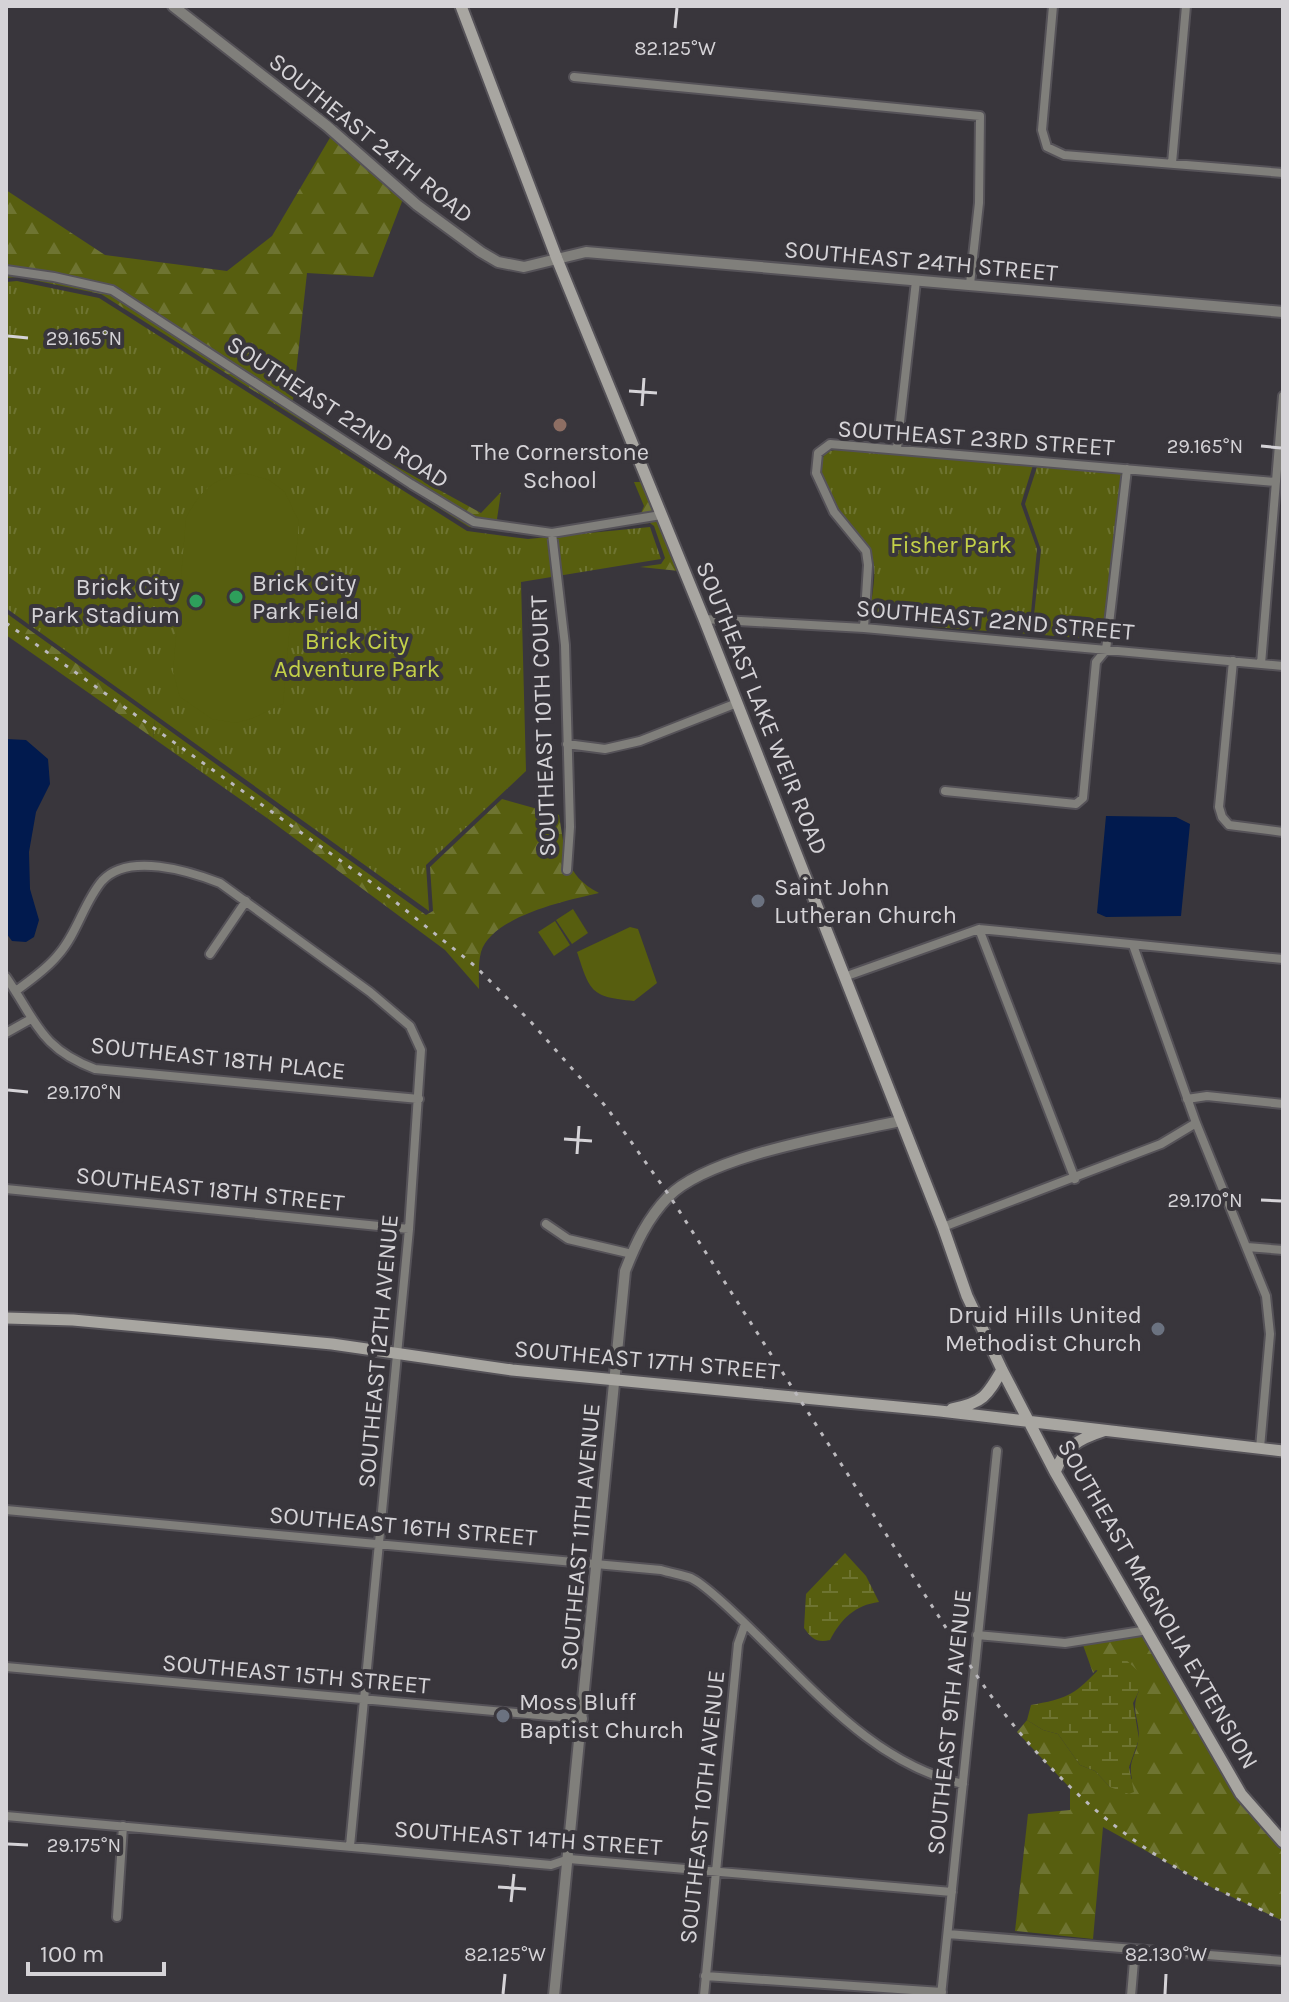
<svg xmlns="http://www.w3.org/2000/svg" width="1289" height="2002" font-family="Karla,sans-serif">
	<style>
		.grass { fill: url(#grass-tufts) }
		.forest { fill: url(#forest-firs) }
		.wetland { fill: url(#wetland-marsh) }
		.pitch { fill: #575e0f }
		.water { fill: #011a4e }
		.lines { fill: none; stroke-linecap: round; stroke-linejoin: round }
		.minor-casing { stroke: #555258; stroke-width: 12 }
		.tertiary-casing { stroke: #555258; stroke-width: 14 }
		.secondary-casing { stroke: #555258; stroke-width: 15 }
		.minor { stroke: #807f7b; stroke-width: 8 }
		.tertiary { stroke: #807f7b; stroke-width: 10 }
		.secondary { stroke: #a8a6a1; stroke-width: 11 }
		.rail { stroke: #bbb9bd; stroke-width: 3; stroke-dasharray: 4 8; stroke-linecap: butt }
		.ticks { fill: none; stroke: #d5d3d7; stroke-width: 3 }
		.education-dot { fill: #8d6e63; stroke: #39363c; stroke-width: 3 }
		.leisure-dot { fill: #2e9e5b; stroke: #39363c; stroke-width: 3 }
		.worship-dot { fill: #6b7280; stroke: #39363c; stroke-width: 3 }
		.labels { text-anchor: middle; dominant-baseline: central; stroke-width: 8; stroke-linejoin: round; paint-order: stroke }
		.street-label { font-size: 24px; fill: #d5d3d7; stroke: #39363c }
		.poi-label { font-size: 24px; fill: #d5d3d7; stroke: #39363c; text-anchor: start }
		.park-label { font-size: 24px; fill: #c3d048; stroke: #39363c }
		.ticks-label { font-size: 20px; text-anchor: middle; fill: #d5d3d7; stroke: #39363c; stroke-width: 8; stroke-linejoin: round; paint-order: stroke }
	</style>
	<defs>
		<pattern id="grass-tufts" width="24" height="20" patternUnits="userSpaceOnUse" patternTransform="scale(2)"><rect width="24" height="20" fill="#575e0f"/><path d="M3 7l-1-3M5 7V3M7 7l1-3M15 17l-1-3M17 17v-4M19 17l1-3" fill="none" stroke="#6e7431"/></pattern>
		<pattern id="forest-firs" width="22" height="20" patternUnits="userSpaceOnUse" patternTransform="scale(2)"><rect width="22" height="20" fill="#575e0f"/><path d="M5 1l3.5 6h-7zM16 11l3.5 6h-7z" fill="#6e7431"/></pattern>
		<pattern id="wetland-marsh" width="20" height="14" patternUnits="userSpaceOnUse" patternTransform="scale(2)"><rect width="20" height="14" fill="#575e0f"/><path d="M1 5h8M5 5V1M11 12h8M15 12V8" fill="none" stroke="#6e7431"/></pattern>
	</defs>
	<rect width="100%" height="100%" fill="#39363c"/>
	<path class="grass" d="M17,281L99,298L467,531L528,539L650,527L661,559L521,582L526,771L426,865L429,911L6,608V282Z
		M835,450L1033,465L1021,504L1037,549L1029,634L934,627L920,621L869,616C871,603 877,572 873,561C862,532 803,484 826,452Z
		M1034,461L1129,469L1113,641L1032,634L1041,550L1025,504L1037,467Z
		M155,720L274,806L267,818L153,738Z"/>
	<path class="forest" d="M331,136L403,199L373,277L307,273L292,409L481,513L501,492L497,519L501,524C554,532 589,526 641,513L644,506L634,482H643L679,571L640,567L661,564L665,558L654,526L650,523L528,535L469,527L101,294L18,277L6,278V190L105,255L227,271L272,236Z
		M6,613L155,720L153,738L6,635Z
		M502,799L559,815C565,850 564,875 599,893C568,900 492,916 481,952C478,963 479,978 479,989L445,950L267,818L274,806L426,915L433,911L430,867Z
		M1142,1636L1238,1797L1283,1849V1921L1213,1888L1103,1827L1093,1939L1015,1931L1028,1814L1070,1810V1788L1017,1732L1027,1720L1043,1730L1058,1734L1080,1765L1095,1771L1110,1787L1132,1779C1128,1761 1135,1758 1138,1742C1142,1723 1129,1711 1139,1691L1096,1670L1093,1673L1083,1645Z"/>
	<path class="wetland" d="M845,1553L866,1576L879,1602C855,1605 841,1619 830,1640C817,1643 812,1639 804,1628L806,1594Z
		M1122,1656L1139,1672V1691L1133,1703L1139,1739L1129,1767L1134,1792L1129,1794L1110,1787L1095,1771L1080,1765L1058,1734L1043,1730L1027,1720L1031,1705C1046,1702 1062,1700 1075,1691C1093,1679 1100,1662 1122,1656Z"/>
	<path class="pitch" d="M244,473L269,480L285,492L299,522L283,704L253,718L236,723L212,719L180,697L173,672L186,518C201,490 212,479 244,473Z
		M573,909L588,933L572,944L556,920Z
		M555,921L570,945L554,956L538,932Z
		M630,927L638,929L657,983L634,1001C590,997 590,991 577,952Z"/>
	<path class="water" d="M6,739L26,740L48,759L50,784L36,812L29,852L30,889L39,920L34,937L26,942L12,941L6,933Z
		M1106,816L1176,817L1190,824L1181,916L1106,917L1097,913Z"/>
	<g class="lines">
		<defs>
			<path id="minor" d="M1053,6L1042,130L1047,147L1064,155L1283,173
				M574,77L980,116L979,203L970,284
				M1172,163L1186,6
				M6,270L54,277L112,290L411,484L474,522L552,533L661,515
				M897,448L916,281
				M552,533L565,645L570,827L567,870
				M704,619L864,628L1283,666
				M864,628L868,565L866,551L834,512L816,473L818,453L830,444L1276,482
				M1233,661L1219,807L1222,817L1229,825L1283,832
				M1261,664L1283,396
				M567,744L605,749L640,741L737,703
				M945,791L1076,804L1083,798L1096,662L1106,650L1127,469
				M979,929L1075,1179
				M1133,945L1196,1123L1266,1296L1270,1334L1260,1448
				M210,954L246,901
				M6,977C37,1022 40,1048 95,1069L419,1099
				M844,977L979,929L1283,959
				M16,991C30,980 46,970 58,955C77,934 84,902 102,881C128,852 189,871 220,883L370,992L410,1026L421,1050L409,1229L350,1846
				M6,1033L31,1019
				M1187,1099L1207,1096L1283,1104
				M6,1189L409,1229
				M546,1224L568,1239L632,1254
				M943,1227L1161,1144L1196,1123
				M1247,1247L1283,1250
				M6,1510L661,1570C671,1573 682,1575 691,1578C708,1586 750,1628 765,1643C823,1700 880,1765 963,1784
				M977,1635L1065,1643L1148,1630
				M6,1667L583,1719
				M6,1816L551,1865L569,1859L952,1892
				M117,1917L123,1826
				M948,1934L1283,1961
				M705,1976L942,1992
				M704,1996L738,1644L745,1624
				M941,1996L997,1451
				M1131,1996L1135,1949"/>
			<path id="tertiary" d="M173,6L327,126L417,205L481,252L498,262L524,267L586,252L1283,312
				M554,1996L625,1271C636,1243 647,1219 668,1197C708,1155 842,1134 900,1121"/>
			<path id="secondary" d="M461,6L557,259L704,619L943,1227L967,1296L1002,1370L1055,1472L1241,1794L1283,1842
				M6,1318L73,1320L332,1344L512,1370L940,1411L1283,1451
				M952,1409C983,1403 987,1396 1002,1370
				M1055,1472C1065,1447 1078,1439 1103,1431"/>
		</defs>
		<use href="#minor" class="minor-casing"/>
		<use href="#tertiary" class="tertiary-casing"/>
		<use href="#secondary" class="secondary-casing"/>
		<use href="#minor" class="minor"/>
		<use href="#tertiary" class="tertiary"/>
		<use href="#secondary" class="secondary"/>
		<path class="rail" d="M6,623L372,883L475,966L531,1022L607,1108L669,1195L973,1670C1028,1752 1097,1823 1184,1872C1216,1890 1250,1904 1283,1920"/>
	</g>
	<path class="ticks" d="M675,28L677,8M8,336L28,338M629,391L657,393M642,406L644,378M1261,446L1281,448M8,1090L28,1092M564,1139L592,1141M577,1154L579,1126M1261,1200L1281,1201M8,1844L28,1845M498,1887L526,1889M511,1902L514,1874M503,1994L505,1974M1165,1994L1166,1974"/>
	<circle class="education-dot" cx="560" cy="425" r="8"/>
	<g class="leisure-dot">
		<circle cx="236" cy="597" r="8"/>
		<circle cx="196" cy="601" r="8"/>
	</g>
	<g class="worship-dot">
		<circle cx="758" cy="901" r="8"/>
		<circle cx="1158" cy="1329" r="8"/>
		<circle cx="503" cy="1716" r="8"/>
	</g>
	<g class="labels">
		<g class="street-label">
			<text transform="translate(371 138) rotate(39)">SOUTHEAST 24TH ROAD</text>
			<text transform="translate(921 261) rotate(5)">SOUTHEAST 24TH STREET</text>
			<text transform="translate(338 412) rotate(33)">SOUTHEAST 22ND ROAD</text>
			<text transform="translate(976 438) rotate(4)">SOUTHEAST 23RD STREET</text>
			<text transform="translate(995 620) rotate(5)">SOUTHEAST 22ND STREET</text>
			<text transform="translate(762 708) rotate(68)">SOUTHEAST LAKE WEIR ROAD</text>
			<text transform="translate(543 726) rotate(-92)">SOUTHEAST 10TH COURT</text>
			<text transform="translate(218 1058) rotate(6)">SOUTHEAST 18TH PLACE</text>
			<text transform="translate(210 1189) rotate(6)">SOUTHEAST 18TH STREET</text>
			<text transform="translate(378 1351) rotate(-85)">SOUTHEAST 12TH AVENUE</text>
			<text transform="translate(647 1360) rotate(5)">SOUTHEAST 17TH STREET</text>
			<text transform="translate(403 1526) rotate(5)">SOUTHEAST 16TH STREET</text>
			<text transform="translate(580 1537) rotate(-85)">SOUTHEAST 11TH AVENUE</text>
			<text transform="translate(1158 1604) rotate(60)">SOUTHEAST MAGNOLIA EXTENSION</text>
			<text transform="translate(296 1674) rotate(5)">SOUTHEAST 15TH STREET</text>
			<text transform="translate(949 1722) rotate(-84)">SOUTHEAST 9TH AVENUE</text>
			<text transform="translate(702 1807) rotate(-84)">SOUTHEAST 10TH AVENUE</text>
			<text transform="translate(528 1838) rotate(4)">SOUTHEAST 14TH STREET</text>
		</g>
		<g class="poi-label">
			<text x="560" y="452" text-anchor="middle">The Cornerstone<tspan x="560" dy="28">School</tspan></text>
			<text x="252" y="583">Brick City<tspan x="252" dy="28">Park Field</tspan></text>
			<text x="180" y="587" text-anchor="end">Brick City<tspan x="180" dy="28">Park Stadium</tspan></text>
			<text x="774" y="887">Saint John<tspan x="774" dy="28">Lutheran Church</tspan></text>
			<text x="1142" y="1315" text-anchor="end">Druid Hills United<tspan x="1142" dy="28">Methodist Church</tspan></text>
			<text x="519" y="1702">Moss Bluff<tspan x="519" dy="28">Baptist Church</tspan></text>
		</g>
		<g class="park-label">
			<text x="951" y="545">Fisher Park</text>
			<text x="357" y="641">Brick City<tspan x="357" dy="28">Adventure Park</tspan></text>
		</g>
	</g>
	<g class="ticks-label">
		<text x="675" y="55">82.125°W</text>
		<text x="84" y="345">29.165°N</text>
		<text x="1205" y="453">29.165°N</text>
		<text x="84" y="1099">29.170°N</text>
		<text x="1205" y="1207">29.170°N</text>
		<text x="84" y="1852">29.175°N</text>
		<text x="505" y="1961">82.125°W</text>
		<text x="1166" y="1961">82.130°W</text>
	</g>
	<rect width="1289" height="2002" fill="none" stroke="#d5d3d7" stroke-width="16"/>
	<path d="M28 1962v12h136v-12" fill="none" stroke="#d5d3d7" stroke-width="4"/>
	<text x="40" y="1962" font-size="24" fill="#d5d3d7" stroke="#39363c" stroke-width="6" paint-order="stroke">100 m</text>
</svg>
